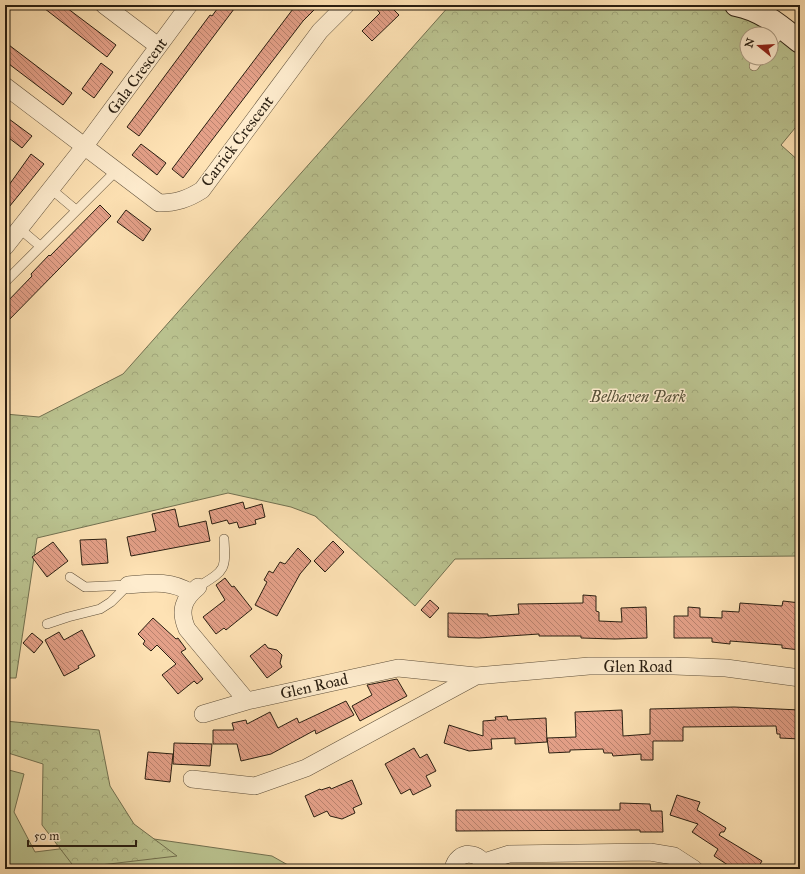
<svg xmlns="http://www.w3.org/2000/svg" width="805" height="874" font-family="'IM FELL Great Primer',serif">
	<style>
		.grass { fill: #bbc491; stroke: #727151 }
		.forest { fill: url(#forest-crowns); stroke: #727151; fill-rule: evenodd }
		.building { fill: url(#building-back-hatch); stroke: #291e11 }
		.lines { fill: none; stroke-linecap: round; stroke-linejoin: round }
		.lane-casing { stroke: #5e4f3a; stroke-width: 10 }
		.street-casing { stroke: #5e4f3a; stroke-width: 18 }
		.secondary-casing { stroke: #291e11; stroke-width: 24 }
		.lane { stroke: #feecce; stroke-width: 9 }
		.street { stroke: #feecce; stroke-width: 17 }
		.secondary { stroke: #feecce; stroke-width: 22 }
		.labels { text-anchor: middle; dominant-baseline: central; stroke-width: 3; stroke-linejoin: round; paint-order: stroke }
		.street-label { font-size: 16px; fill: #291e11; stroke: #feecce }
		.park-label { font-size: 16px; font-style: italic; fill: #555037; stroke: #feecce }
	</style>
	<defs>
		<pattern id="forest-crowns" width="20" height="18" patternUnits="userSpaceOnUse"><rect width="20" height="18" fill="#bbc491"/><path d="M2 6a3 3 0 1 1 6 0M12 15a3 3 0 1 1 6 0" fill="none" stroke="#a1a87c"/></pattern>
		<pattern id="building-back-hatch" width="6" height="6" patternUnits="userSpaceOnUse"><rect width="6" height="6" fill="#e4a088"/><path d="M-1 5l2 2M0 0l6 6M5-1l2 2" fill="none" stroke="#b9826e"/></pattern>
	</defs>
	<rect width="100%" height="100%" fill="#fee2b4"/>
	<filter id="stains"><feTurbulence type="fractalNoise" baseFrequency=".005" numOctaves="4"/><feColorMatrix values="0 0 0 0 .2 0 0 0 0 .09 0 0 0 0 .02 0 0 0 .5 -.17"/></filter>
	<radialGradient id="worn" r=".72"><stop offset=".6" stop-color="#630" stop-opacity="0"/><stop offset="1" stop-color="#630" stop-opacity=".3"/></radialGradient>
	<path class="grass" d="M5,769L24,774L14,812L35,852L147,838L272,856L295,869H5Z"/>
	<path class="forest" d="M450,5H771L764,14L800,42V122L781,145L800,162V556L455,559L415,606L315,516L291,507L228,493L37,538L16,678H5V414L39,417L123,374ZM747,34H771V58H747Z
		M5,721L99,730L110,786L134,824L177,856L75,868L42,825L43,764L5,752Z"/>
	<path class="building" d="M40,5H63L116,45L107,57Z
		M220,5H237L139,136L127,127L210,15L212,16Z
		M296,5H319L303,21L183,178L172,169Z
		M373,5H389L399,15L372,41L362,31L380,13Z
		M5,42L72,93L63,105L5,61Z
		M101,63L113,72L94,98L82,89Z
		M5,116L32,136L22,148L5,135Z
		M141,144L166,163L157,175L132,155Z
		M31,154L44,164L5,212V182L9,185Z
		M100,205L111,216L5,324V304L32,276L31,274L49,255L50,256Z
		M126,210L151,229L143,241L117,222Z
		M243,502L245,509L262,504L265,517L255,520L256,524L239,528L237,522L229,524L227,520L212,524L209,511Z
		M175,509L179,527L206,521L210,541L131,556L127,537L156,531L152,514Z
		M106,539L108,563L82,565L80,540Z
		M333,541L344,552L325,572L314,561Z
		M53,542L68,561L47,577L32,557Z
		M298,548L311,561L300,574L277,616L255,605L267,582L264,580L269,571L273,573L280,562L285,564Z
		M225,578L232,587L234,586L252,609L226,630L224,628L216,634L203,617L225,600L216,585Z
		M583,595L596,596V611L599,612V621L622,622L621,608L646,607L647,638L615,639L581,638V636H539V634L479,638L448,637V613L488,614V616L519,614L518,604L583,603Z
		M430,600L439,608L430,618L421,610Z
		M783,601L800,603V650L782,648V645L730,641V644L712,642V638H674V616H688V607L700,608V617L722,618V611L739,612L740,603L782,606Z
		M153,618L176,639L178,638L186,649L181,652L203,679L197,684L194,681L178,694L162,675L176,664L157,645L151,651L143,644L145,641L138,634Z
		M82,630L95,656L78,666L79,668L64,676L45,640L59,632L64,640Z
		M32,633L43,642L34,653L23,643Z
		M265,644L268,648L277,650L282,655L280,663L282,667L267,678L250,656Z
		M397,679L407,696L360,721L352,706L372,695L367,685Z
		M346,701L354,715L316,734L315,730L271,754L241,761L237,744H213V730H234L232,723L246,720L247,724L270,712L278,728L297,718L299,723Z
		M734,707L800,710V739L780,738V734H777L776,726L683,727V741H653V760H641V754L613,756L612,753H604L603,749L570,750V752L549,753L547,738L576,737L575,712L622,710L623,736L650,734V709Z
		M507,716L508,720L546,718L547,742L515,744V738L491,739L492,749L469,751L444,743L449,725L483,736V721L496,720L495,717Z
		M174,743L212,744L210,766L173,764Z
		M414,748L420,758L427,754L436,771L426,776L431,786L413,795L410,789L401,794L385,764Z
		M148,752L173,754L170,782L145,779Z
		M352,780L362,804L353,808L355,813L342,819L330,816L327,811L314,817L305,796L320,789L321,790L330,787L331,789Z
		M677,795L700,802L697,810L726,828L724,832H721L719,835L762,861L757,869H734L714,856L718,849L692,832L698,824L670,815Z
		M620,803L650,804L651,811H662L663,832H640V830L456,831V810H620Z"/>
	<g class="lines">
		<defs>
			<path id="lane" d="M771,45L783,29
				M754,66L760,58
				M51,189L76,210
				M20,229L40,246
				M5,282L116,171
				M70,577L85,587L128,585
				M198,587C225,570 226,571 224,539
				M47,624L68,617L100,609L111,602L128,585"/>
			<path id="street" d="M104,5L158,46
				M5,86L159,203C176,203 188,199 202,190L320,31L346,5
				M5,247L84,147L189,5
				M128,585C151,583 171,580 191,593
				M198,587C183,599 179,611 187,629L247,701
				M203,714L247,701L398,668L476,676L589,666H674L726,668L800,678
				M192,779L255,786L306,768L476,676
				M484,862L509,854L650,852L674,856L694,869
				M453,869C457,849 481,850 486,869"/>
			<path id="secondary" d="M736,5C762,10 780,26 800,42"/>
		</defs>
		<use href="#lane" class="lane-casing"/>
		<use href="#street" class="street-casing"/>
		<use href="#secondary" class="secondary-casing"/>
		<use href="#lane" class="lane"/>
		<use href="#street" class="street"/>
		<use href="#secondary" class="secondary"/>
	</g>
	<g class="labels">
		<g class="street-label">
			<text transform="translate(137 76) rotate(-54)">Gala Crescent</text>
			<text transform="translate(237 141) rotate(-53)">Carrick Crescent</text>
			<text x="638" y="666">Glen Road</text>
			<text transform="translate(314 686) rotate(-13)">Glen Road</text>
		</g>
		<g class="park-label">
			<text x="638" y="396">Belhaven Park</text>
		</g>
	</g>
	<rect width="805" height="874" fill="none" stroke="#fee2b4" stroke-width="20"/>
	<rect x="6" y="6" width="793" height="862" fill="none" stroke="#291e11" stroke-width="2"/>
	<rect x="10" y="10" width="785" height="854" fill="none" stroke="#291e11"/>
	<g transform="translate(759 46) rotate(288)"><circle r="19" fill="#feecce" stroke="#a99a82"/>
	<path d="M0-3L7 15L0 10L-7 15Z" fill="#8f2418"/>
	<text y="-6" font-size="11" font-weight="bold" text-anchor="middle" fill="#291e11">N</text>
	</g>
	<path d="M28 840v6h108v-6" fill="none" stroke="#291e11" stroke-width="2"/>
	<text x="34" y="840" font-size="12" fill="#291e11" stroke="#feecce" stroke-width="3" paint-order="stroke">50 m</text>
	<rect width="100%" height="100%" filter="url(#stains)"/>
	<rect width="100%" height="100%" fill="url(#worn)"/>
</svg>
